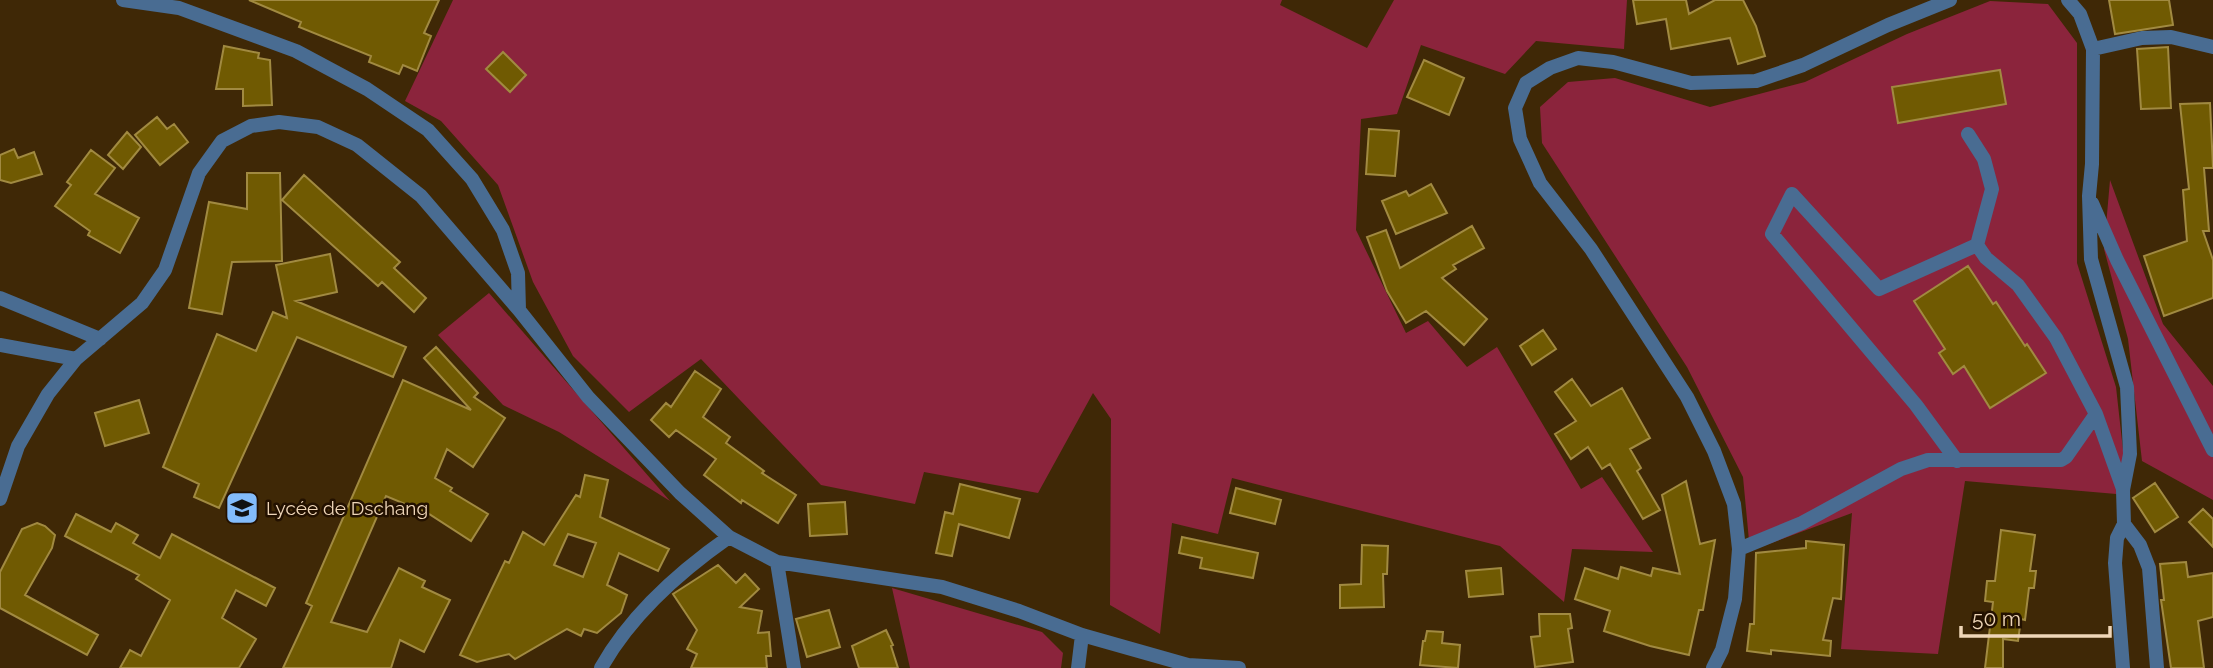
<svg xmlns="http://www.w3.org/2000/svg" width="2213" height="668" font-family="Raleway,sans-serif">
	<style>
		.green { fill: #8b243c }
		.building { fill: #705a02; stroke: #a18a41; stroke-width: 2; fill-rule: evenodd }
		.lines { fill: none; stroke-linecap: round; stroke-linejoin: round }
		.street { stroke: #496c92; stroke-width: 14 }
		.labels { text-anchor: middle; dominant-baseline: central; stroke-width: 5; stroke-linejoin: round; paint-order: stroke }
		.poi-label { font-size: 19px; fill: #efd6b8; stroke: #231100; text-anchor: start }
	</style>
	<rect width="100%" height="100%" fill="#3f2806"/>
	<path class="green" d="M453,0H1282L1280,5L1367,48L1394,0H1627L1624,49L1536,41L1505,74L1421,45L1397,114L1361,119L1356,230L1406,333L1428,321L1467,367L1497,347L1581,489L1602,477L1653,552L1572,549L1564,602L1500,546L1232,478L1218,534L1172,523L1160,634L1110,605L1111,419L1093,393L1038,493L924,472L915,504L821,485L701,359L629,412L573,356L533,282L498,185L441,121L405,101Z
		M1990,1L2048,4L2077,43V263L2116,387L2128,495L1965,481L1938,654L1841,649L1852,513L1750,551L1743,477L1687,367L1542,143L1540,107L1568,82L1615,78L1710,107L1805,82L1907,34Z
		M2110,180L2163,324L2213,386V500L2142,461L2128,339L2104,249Z
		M489,293L670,501L559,432L503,405L438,335Z
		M892,588L1042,632L1063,653L1061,668H910Z"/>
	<path class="building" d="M249,0H439L424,33L431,36L417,71L403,65L399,74L369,62L371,56L299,27L301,22Z
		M1633,0H1686L1689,14L1715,0H1743L1756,26L1765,56L1738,64L1730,38L1671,49L1666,19L1637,24Z
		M2109,0H2169L2173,25L2115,34Z
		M224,46L259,53L258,58L270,60L272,105L243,106V89H216Z
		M2168,47L2171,108L2141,109L2137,49Z
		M503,52L526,75L510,92L486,69Z
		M1424,60L1464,78L1449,115L1407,97Z
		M2000,70L2006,104L1898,123L1892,87Z
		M2210,103L2213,168H2204L2209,231H2203L2213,260V298L2164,316L2144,256L2187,241L2183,190L2189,189L2180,104Z
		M157,117L167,129L174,124L188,142L160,165L135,135Z
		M1369,129L1399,131L1395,176L1366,174Z
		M127,132L141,147L123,169L108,155Z
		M14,149L18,158L34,152L42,174L11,183L0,180V155Z
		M91,150L115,168L95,194L139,218L120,253L88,235L90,231L55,206L71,185L67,182Z
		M247,173H280L282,261L232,262L222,314L189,308L209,202L247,209Z
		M304,175L400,262L394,268L426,298L414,312L382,282L378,286L282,200Z
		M1431,184L1447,213L1396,234L1382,201L1406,191L1409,196Z
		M1472,226L1484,248L1453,265L1456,269L1442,278L1487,319L1464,345L1426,311L1406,323L1387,291L1367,237L1386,230L1400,268Z
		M330,254L337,292L296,301L406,347L393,377L297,337L219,508L194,497L199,484L163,467L217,334L256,351L273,312L287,318L276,265Z
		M1968,266L1993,304L1996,302L2025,346L2027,344L2046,373L1990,408L1964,366L1953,374L1939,353L1945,349L1914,301Z
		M1543,330L1556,349L1532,365L1520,346Z
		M436,347L478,393L474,397L505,418L473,467L447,449L435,478L452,488L450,491L488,514L471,541L429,514L386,496L331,622L367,632L399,568L425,581L422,587L450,600L424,652L400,640L391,668H283L312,606L306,603L403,380L471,410L424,358Z
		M695,371L721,389L703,417L730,437L726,443L764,471L762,473L796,495L778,523L742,500L741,503L704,475L716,459L676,430L669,437L651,420L666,403L671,407Z
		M1572,379L1591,406L1622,388L1650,438L1630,449L1641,468L1637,471L1660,510L1643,519L1610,464L1602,469L1588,447L1571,459L1555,434L1576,421L1555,392Z
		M139,400L149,433L105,446L95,413Z
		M585,475L608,480L600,517L669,549L658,571L619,553L607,585L627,595L621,613L597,633L584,629L581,636L567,629L515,659L509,654L477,662L460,655L505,561L509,563L523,532L544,545L576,495L580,497ZM568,534L596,543L583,577L554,565Z
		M1686,481L1700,544L1715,540L1703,610H1699L1689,655L1650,646L1604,631L1610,611L1575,599L1585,568L1618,579L1621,567L1651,576L1653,568L1680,574L1662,495Z
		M2155,483L2178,517L2155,532L2133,498Z
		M960,484L1020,499L1009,538L959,524L952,556L936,553L945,512L953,514Z
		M1236,488L1281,500L1275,524L1230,513Z
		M845,502L847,534L810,536L808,504Z
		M2203,509L2213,519V547L2189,522Z
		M76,514L111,532L116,523L138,535L133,543L160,558L172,534L275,588L266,606L236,590L222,618L256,639L239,668H120L130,650L141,656L170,600L136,579L139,575L65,536Z
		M37,523L45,526L55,535L52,548L25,595L98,635L87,655L0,608V572L22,529Z
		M2001,530L2035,535L2030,571H2036L2034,588H2029L2025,620L2021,619L2018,641L2003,639V668H1985L1993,602L1985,601L1987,581H1995Z
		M1182,537L1258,553L1253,578L1200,568L1202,558L1179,553Z
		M1806,541L1844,545L1841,599L1833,598L1823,640L1831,641L1830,656L1771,650V654L1747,651L1750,624H1754L1756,553L1806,548Z
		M1362,545L1388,546L1387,574H1383L1384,607L1340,608V585L1361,584Z
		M2186,562L2188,577L2213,573V617L2198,621L2204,668H2171L2161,600H2164L2160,564Z
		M718,565L736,583L745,574L759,589L740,607L762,611L758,633L769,632L771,656H766L767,668H691L697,654L687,649L697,630L673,594Z
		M1501,568L1503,594L1469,597L1466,571Z
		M829,610L840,647L807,657L796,619Z
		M1539,614H1570L1572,628L1568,629L1573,662L1535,667L1531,637L1540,636Z
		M886,630L893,645L891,646L898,668H859L852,646Z
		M1427,631L1443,632L1442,643L1460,645L1458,668L1420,665L1423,641H1425Z"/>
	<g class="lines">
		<path class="street" d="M123,0L179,8L296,51L367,89L428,130L472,179L503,230L518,273L519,310
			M2068,0L2080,14L2093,49L2092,164L2089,196L2091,259L2127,387L2130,454L2123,490L2124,524L2117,538L2115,563L2123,668
			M2093,49L2142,38L2171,37L2213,47
			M1968,134L1984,159L1992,189L1977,245L1986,258L2018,285L2056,338L2096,414L2123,489
			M2092,203L2117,260L2213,450
			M0,298L100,339
			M0,345L76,359
			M1957,461L1916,405L1772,234L1792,194L1879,289L1977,245
			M0,499L18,446L48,394L76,359L142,303L165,270L199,173L222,141L251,126L279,122L318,127L357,145L421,196L519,310L588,397L680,493L729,537L777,562L942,587L1019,611L1082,635L1188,665L1239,668
			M2124,524L2140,545L2149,568L2157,668
			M1739,549L1802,523L1901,469L1928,460H2061L2066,457L2096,414
			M777,562L794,668
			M601,668C631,614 679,572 729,537
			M1078,668L1082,635
			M1713,668L1722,650L1735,599L1739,549L1734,504L1714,451L1687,397L1591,249L1540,183L1520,139L1515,108L1526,83L1550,68L1578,58L1613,62L1691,83L1756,81L1803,65L1888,25L1950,0"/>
	</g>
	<defs>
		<symbol id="school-square" viewBox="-11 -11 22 22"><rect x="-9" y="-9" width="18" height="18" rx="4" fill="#83bcfb" stroke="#231100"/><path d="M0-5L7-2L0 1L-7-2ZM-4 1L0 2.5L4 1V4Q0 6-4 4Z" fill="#111"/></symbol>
	</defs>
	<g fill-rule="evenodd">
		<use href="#school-square" x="223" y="489" width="38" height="38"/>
	</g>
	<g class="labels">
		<g class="poi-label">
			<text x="266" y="508">Lycée de Dschang</text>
		</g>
	</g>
	<path d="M1961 626v10h149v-10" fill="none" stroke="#efd6b8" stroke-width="3.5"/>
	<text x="1972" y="626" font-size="21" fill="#efd6b8" stroke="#231100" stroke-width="5" paint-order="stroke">50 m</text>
</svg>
